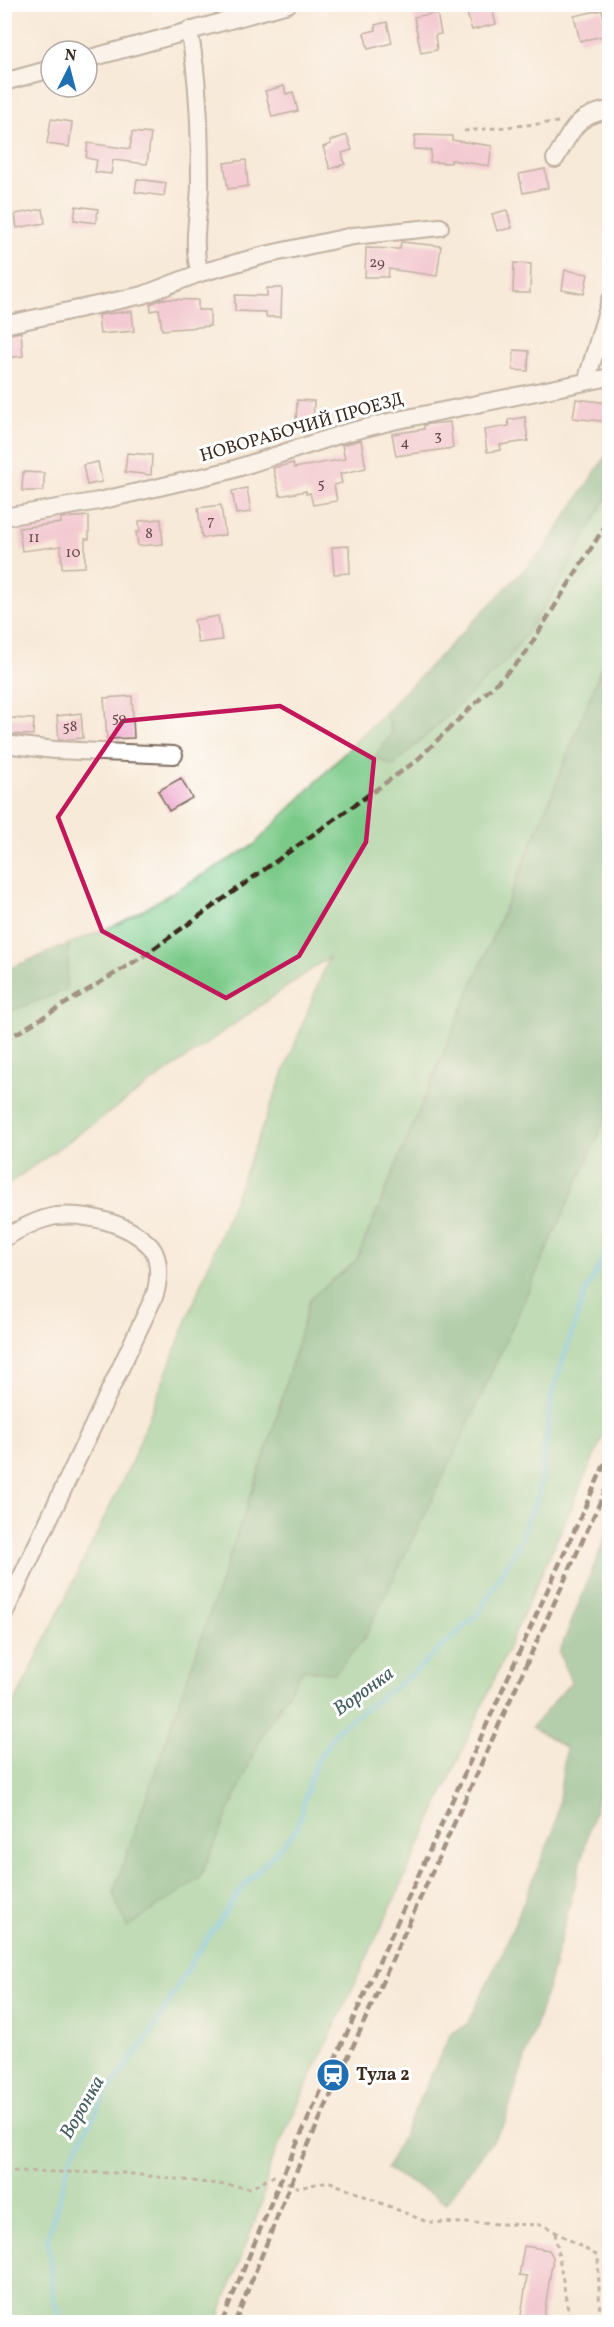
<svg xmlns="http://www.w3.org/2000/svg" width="614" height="2327" font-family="Vollkorn,serif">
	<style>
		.green { fill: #7bca89; stroke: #5b7a54; stroke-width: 1.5 }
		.forest { fill: #64ae75; stroke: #506c4a; stroke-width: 1.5 }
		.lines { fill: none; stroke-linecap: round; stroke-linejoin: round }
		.stream { stroke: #59bfd7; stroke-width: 5 }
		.building { fill: #eda5c9 }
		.minor-casing { stroke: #7d6d5f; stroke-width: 20 }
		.path { stroke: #7d6d5f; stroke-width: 3; stroke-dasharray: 4.5 4.5; stroke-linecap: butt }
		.minor { stroke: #fff; stroke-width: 16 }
		.rail { stroke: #3b2a1e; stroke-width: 4.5; stroke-dasharray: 9 4.5; stroke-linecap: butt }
		.marked { fill: none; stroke: #c2185b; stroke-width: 4.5; stroke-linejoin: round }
		.labels { text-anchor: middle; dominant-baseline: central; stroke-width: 6; stroke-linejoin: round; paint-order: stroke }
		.number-label { font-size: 15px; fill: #684949 }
		.street-label { font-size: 18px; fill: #3b2a1e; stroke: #fff }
		.poi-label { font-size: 18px; font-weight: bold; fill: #3b2a1e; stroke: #fff; text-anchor: start }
		.water-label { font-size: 20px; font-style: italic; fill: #465e5f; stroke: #fff }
	</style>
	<rect width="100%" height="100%" fill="#fff"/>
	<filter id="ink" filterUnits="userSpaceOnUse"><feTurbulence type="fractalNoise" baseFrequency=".0167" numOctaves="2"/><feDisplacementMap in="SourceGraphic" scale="12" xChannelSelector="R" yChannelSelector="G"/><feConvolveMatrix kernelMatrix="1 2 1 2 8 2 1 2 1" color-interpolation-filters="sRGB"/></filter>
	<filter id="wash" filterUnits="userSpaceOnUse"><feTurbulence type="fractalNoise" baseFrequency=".008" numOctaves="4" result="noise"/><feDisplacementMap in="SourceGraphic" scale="24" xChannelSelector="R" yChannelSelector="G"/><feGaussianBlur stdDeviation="1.35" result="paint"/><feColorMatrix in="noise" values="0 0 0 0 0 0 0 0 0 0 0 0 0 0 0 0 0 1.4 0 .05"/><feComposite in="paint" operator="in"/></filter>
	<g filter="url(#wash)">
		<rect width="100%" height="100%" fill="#f8ead8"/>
		<path class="green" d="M609,493V648L548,805L356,1261L310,1299L272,1433L263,1733L303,1669L460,1442L609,1112V1423L423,1838L269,2166L263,2199L217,2322H5L4,1725L131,1463L329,957L5,1186V1013L66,990L69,944L122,922L254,845L385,712L392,733L509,658L555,591Z"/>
		<path class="forest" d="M609,451V493L555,591L509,658L393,766L375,757L392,733L385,712L544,549Z
			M609,648V1112L460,1442L365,1637L334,1674L303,1669L263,1733L200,1878L127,1927L113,1894L272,1433L310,1299L356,1261L548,805Z
			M69,944L66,990L5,1013V970Z
			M609,1528V1755L551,1977L504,2125L446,2203L387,2169L450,2035L467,2024L503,1951L555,1827L566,1748L532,1727L571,1682L559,1653Z"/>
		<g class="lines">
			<path class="stream" d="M64,2322L54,2303L48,2237L70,2159L108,2090L152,2032L194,1958L242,1888L296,1830L315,1764L339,1728L410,1676L478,1614L518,1545L539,1492L553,1391L585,1293L606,1253L610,1235"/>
		</g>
		<g id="blocks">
			<path class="building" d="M491,4L496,24L472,30L466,10Z
				M602,10L608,35L580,41L574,16Z
				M437,13L441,34L435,35L437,50L421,53L414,17Z
				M387,22L392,43L368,49L364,33L376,30L375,25Z
				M284,86L286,94L293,92L298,111L272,117L265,91Z
				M51,119L72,122L69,147L47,144Z
				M132,132L151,134L147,164L113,160L111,174L95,172L97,160L86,158L88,143L130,149Z
				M347,135L352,150L342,153L345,164L330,169L323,147L331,144L330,141Z
				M415,135L452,136V140L492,146L489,166L451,160V163L430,162L431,150L414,149Z
				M246,160L248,186L228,189L224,163Z
				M545,169L548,188L523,193L519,174Z
				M137,179L166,183L164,196L135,192Z
				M76,206L98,209L96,223L74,220Z
				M43,209L45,223L17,228L15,214Z
				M507,210L512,228L497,231L492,214Z
				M401,242L441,246L437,276L389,269L388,277H365L366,248L400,249Z
				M514,263L531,264L530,293H513Z
				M565,270L588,274L584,294L562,290Z
				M267,288H282L281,317H266V312L235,311V295L267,296Z
				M162,299L198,300V310H210V326L162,330L159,309L151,311L150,304Z
				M132,311L134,331L100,334L98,315Z
				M21,332L23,356L4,358V335Z
				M514,350L529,351L528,371L513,370Z
				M576,399L609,403V422L573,418Z
				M297,400L314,401L313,425L296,424Z
				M525,417L528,441L500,445L501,450L487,452L484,430L509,426L508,420Z
				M450,422L453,448L396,456L392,434L424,429V425L430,424Z
				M361,440L366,468L340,474L342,483L334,485L337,501L313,505L310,493L306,494V491L280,496L273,468L293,463L294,468L345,459L342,445Z
				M127,453L152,455L151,475L125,472Z
				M98,462L102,482L87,485L83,465Z
				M23,472L44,473V491H22Z
				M247,488L251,512L236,514L232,491Z
				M221,505L225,535L202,538L198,508Z
				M89,516V539H85V567L62,568L61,546L22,551L19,528L61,523V518Z
				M161,519L163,544L138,546L136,532H140L139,521Z
				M349,546L350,573L334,574L332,547Z
				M218,616L222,640L198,643L194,620Z
				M132,696L134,738L107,739L104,698Z
				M81,713L83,738L59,740L57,716Z
				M6,718L34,719L33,735L6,734Z
				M181,778L192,798L169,811L158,791Z
				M524,2246L549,2250L553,2257L543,2322H520L527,2277L519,2276Z"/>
		</g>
	</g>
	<g filter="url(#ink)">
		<use href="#blocks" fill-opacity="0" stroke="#7d6d5f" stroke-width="1.5"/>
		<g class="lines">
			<defs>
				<path id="minor" d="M189,30C199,81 200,133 200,186C199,215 191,244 200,273
					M87,59L288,4
					M4,82L51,69
					M555,159C572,131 575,115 610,110
					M4,325L143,295L200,273L265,255L353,236L440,227
					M587,379L610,301
					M4,517L99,501L228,471L345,433L393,421L610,377
					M4,744L55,750L174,755
					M4,1238C20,1229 38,1219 56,1216C87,1213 129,1223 151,1247C161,1259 159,1284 154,1297L4,1614"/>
			</defs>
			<use href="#minor" class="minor-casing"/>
			<path class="path" d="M464,131L558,122
				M4,2171L124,2173L251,2188L274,2176L299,2188L328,2181L427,2222L543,2225L598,2256L600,2322
				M555,2233L570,2322"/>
			<use href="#minor" class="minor"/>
			<path class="rail" d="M4,1041L142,957L416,761L523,657L610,518
				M222,2322L280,2181L610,1452
				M235,2322L290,2185L610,1480"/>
		</g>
	</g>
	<path d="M0 0H614V2327H0ZM280,706L374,759L366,842L299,956L226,998L102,931L58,817L123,721Z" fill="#f8ead8" fill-opacity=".55" fill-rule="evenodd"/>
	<path class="marked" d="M280,706L374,759L366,842L299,956L226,998L102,931L58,817L123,721Z"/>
	<defs>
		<symbol id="station-disc" viewBox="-11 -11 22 22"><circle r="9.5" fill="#1f6fb2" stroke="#fff"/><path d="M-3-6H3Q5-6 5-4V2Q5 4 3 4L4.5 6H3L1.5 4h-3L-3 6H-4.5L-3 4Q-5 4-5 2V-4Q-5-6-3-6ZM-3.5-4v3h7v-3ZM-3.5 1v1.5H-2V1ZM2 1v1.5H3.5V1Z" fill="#fff"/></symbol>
	</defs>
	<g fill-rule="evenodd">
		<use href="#station-disc" x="314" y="2056" width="38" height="38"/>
	</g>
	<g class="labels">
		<g class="number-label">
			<text x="377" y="263">29</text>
			<text x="438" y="436">3</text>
			<text x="405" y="443">4</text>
			<text x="321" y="484">5</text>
			<text x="211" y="521">7</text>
			<text x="149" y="534">8</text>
			<text x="34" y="538">11</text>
			<text x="73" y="553">10</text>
			<text x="119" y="718">59</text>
			<text x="70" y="727">58</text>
		</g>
		<g class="street-label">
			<text transform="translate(302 428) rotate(-16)">НОВОРАБОЧИЙ ПРОЕЗД</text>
		</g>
		<g class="poi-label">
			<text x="356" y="2075">Тула 2</text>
		</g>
		<g class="water-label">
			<text transform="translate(364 1692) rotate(-36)">Воронка</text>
			<text transform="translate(83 2108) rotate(-60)">Воронка</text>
		</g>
	</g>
	<rect width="614" height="2327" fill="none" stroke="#fff" stroke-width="24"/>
	<g transform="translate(69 69) rotate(6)"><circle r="28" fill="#ffffff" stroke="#b1aaa5" stroke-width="1.5"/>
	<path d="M0-4.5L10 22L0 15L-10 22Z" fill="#1f6fb2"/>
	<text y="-9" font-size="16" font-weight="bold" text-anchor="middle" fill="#3b2a1e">N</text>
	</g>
</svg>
